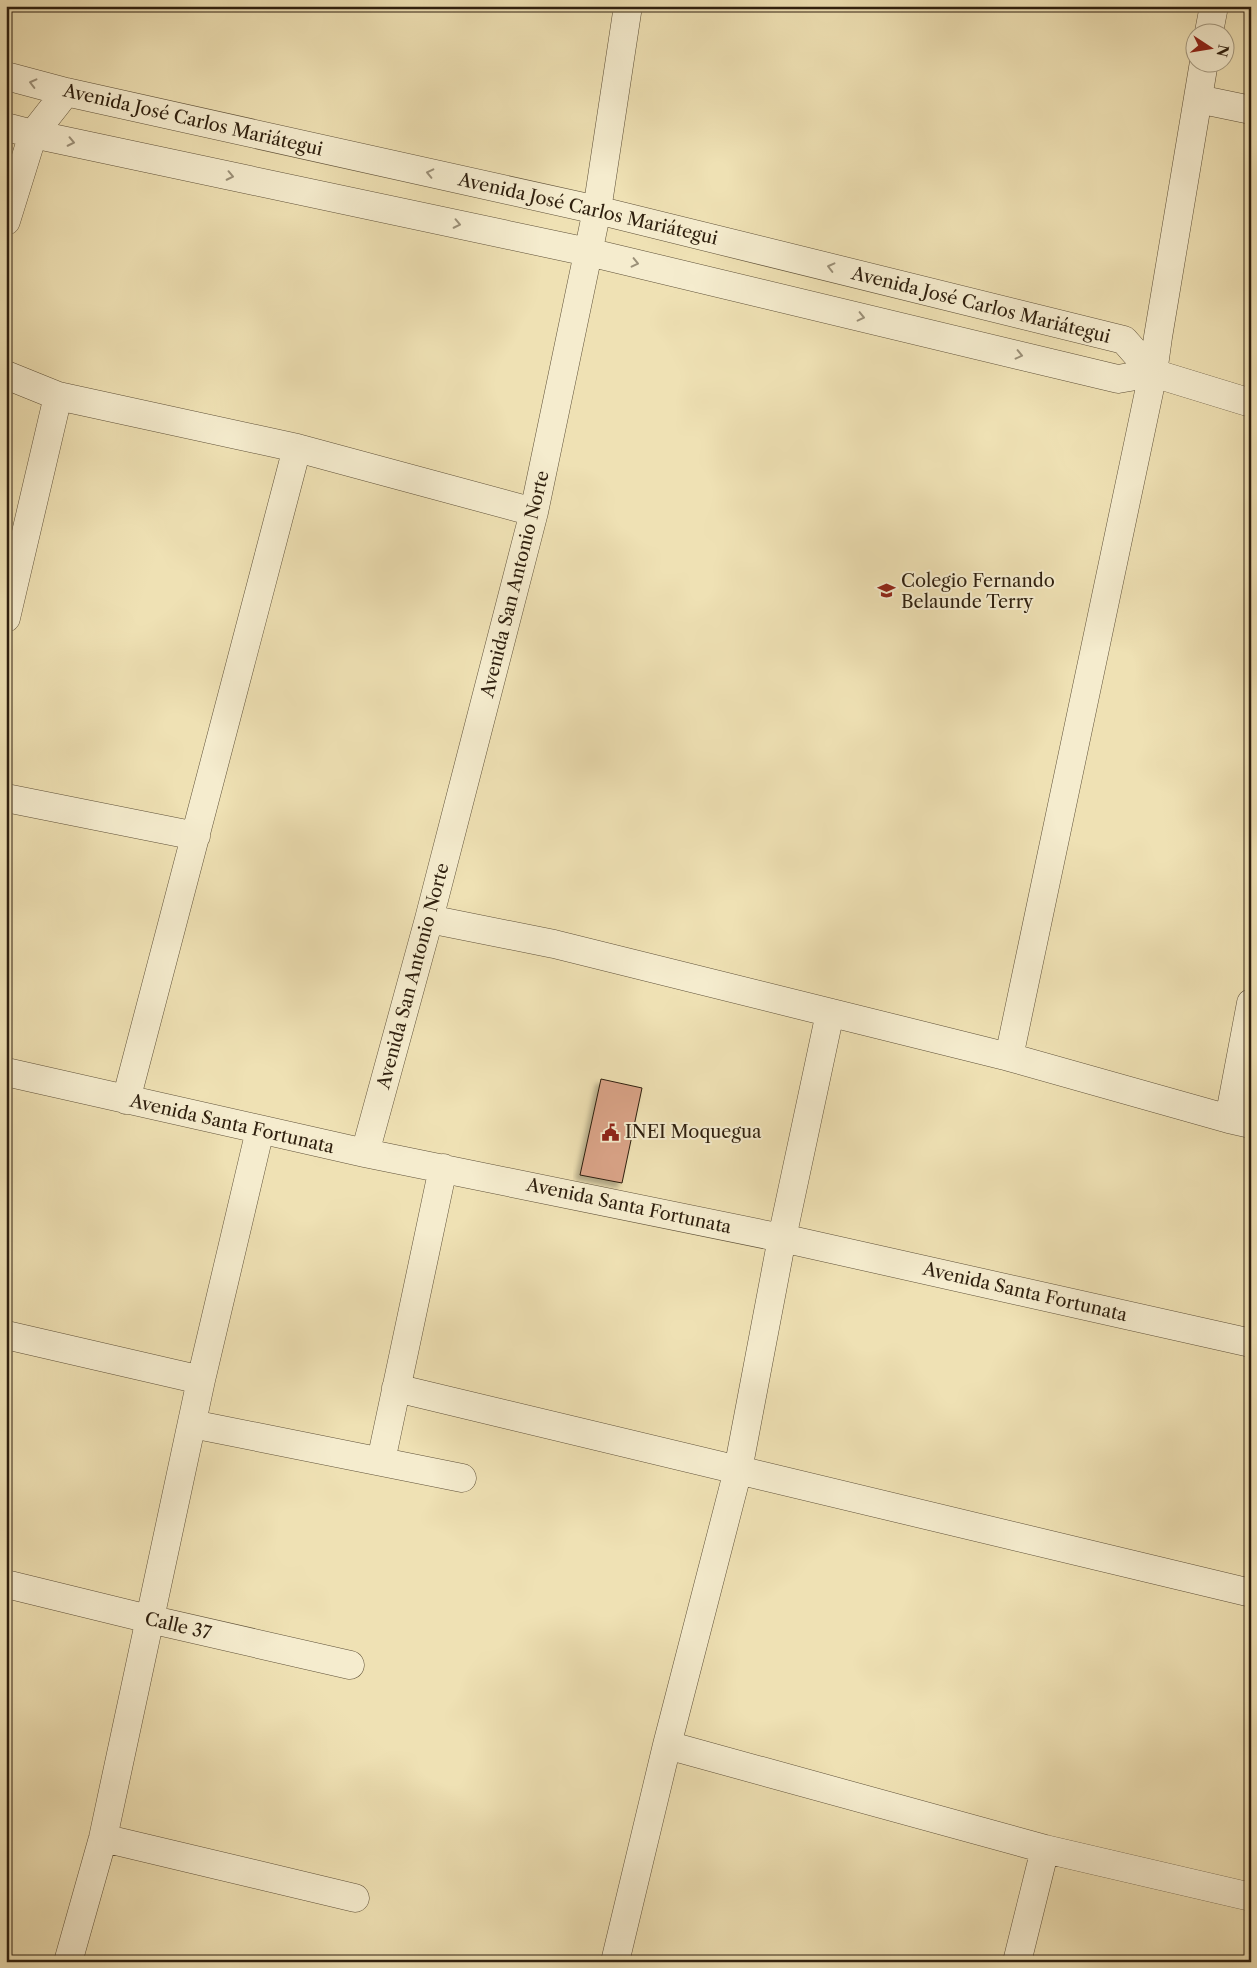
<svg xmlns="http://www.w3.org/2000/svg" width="1257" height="1968" font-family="'Libre Caslon Text',serif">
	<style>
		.building { fill: #d9a387; stroke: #2e1f0e; filter: url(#shadow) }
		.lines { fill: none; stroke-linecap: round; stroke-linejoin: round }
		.minor-casing { stroke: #5e5038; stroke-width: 29 }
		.minor { stroke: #f5ecce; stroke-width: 28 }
		.oneway { stroke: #9b9078 }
		.labels { text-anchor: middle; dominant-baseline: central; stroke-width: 4; stroke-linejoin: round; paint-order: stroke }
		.street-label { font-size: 18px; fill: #2e1f0e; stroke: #f5ecce }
		.poi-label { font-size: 18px; fill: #2e1f0e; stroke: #f5ecce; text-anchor: start }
	</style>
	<defs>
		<filter id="shadow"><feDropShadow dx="-4.5" dy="4.5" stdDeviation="2.5" flood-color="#0004"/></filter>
	</defs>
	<rect width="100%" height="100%" fill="#efe1b4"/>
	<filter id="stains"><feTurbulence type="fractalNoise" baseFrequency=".004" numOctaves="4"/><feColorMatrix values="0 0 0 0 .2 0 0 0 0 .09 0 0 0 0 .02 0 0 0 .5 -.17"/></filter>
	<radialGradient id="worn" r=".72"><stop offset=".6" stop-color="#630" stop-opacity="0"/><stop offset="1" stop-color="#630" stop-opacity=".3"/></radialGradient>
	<path class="building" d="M601,1079L642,1088L622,1183L580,1175Z"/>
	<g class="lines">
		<defs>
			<path id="minor" d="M1209,32L1214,6
				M6,76L66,92L597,210L1124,340L1153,373
				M1198,99L1251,110
				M6,127L33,134L588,252L1118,379L1153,373L1251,403
				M6,221L33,134L66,92
				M6,375L58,396L297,448L534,512
				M6,618L58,396
				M6,798L196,836
				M429,919L554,944L1009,1057L1229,1119L1251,1124
				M1009,1057L1153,373L1158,337L1204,62
				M6,1072L365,1153L782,1238L1251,1343
				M126,1100L297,448
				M1229,1119L1251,1003
				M365,1153L429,919L534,512L597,210L628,6
				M6,1335L201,1380
				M396,1388L1251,1593
				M192,1424L462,1478
				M381,1461L443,1168
				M6,1584L149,1619L350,1665
				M667,1745L1045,1849L1251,1897
				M103,1838L355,1898
				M68,1962L103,1838L201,1380L260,1130
				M615,1962L667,1745L738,1470L782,1238L830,1013
				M1017,1962L1045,1849"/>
		</defs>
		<use href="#minor" class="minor-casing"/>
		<use href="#minor" class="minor"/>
	</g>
	<defs><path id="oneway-chevron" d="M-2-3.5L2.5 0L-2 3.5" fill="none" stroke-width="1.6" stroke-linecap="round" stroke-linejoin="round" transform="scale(1.25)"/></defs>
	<g class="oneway">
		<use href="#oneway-chevron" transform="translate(33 83) rotate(-166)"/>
		<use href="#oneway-chevron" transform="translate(71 142) rotate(12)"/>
		<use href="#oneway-chevron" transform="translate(430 173) rotate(-167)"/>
		<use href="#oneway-chevron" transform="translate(230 176) rotate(12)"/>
		<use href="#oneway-chevron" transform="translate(457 224) rotate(12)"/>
		<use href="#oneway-chevron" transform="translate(635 263) rotate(13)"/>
		<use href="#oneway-chevron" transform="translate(831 267) rotate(-166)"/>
		<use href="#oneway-chevron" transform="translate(861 317) rotate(13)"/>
		<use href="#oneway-chevron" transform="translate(1019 355) rotate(13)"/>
	</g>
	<defs>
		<symbol id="school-bare" viewBox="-9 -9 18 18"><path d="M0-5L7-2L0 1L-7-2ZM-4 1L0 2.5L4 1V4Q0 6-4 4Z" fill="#8f2418" stroke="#f5ecce" stroke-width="2.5" paint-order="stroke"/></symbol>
		<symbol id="civic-bare" viewBox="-9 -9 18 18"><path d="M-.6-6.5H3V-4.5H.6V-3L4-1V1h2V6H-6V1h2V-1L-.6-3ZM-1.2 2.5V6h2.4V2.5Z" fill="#8f2418" stroke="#f5ecce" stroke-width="2.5" paint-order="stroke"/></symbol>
	</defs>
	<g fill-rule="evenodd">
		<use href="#school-bare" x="874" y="578" width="25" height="25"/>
		<use href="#civic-bare" x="598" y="1120" width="25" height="25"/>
	</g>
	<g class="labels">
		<g class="street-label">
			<text transform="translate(193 120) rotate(13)">Avenida José Carlos Mariátegui</text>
			<text transform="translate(588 209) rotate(13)">Avenida José Carlos Mariátegui</text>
			<text transform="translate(981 305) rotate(14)">Avenida José Carlos Mariátegui</text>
			<text transform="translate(515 584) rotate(-76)">Avenida San Antonio Norte</text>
			<text transform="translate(413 976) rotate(-75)">Avenida San Antonio Norte</text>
			<text transform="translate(232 1124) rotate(13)">Avenida Santa Fortunata</text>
			<text transform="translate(629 1206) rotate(12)">Avenida Santa Fortunata</text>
			<text transform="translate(1025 1292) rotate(13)">Avenida Santa Fortunata</text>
			<text transform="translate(178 1626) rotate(13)">Calle 37</text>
		</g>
		<g class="poi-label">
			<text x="901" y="581">Colegio Fernando<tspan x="901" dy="21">Belaunde Terry</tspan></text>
			<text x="625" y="1132">INEI Moquegua</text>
		</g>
	</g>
	<rect width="1257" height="1968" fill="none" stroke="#efe1b4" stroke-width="25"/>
	<rect x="8" y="8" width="1242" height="1953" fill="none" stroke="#2e1f0e" stroke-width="2.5"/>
	<rect x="12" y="12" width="1232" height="1943" fill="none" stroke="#2e1f0e"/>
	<g transform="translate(1210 48) rotate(102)"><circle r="24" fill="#f5ecce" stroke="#a59a81"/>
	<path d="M0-4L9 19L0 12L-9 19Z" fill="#8f2418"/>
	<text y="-8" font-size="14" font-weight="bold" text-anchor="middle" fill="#2e1f0e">N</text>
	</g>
	<rect width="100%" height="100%" filter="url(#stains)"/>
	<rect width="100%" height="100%" fill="url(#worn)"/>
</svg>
